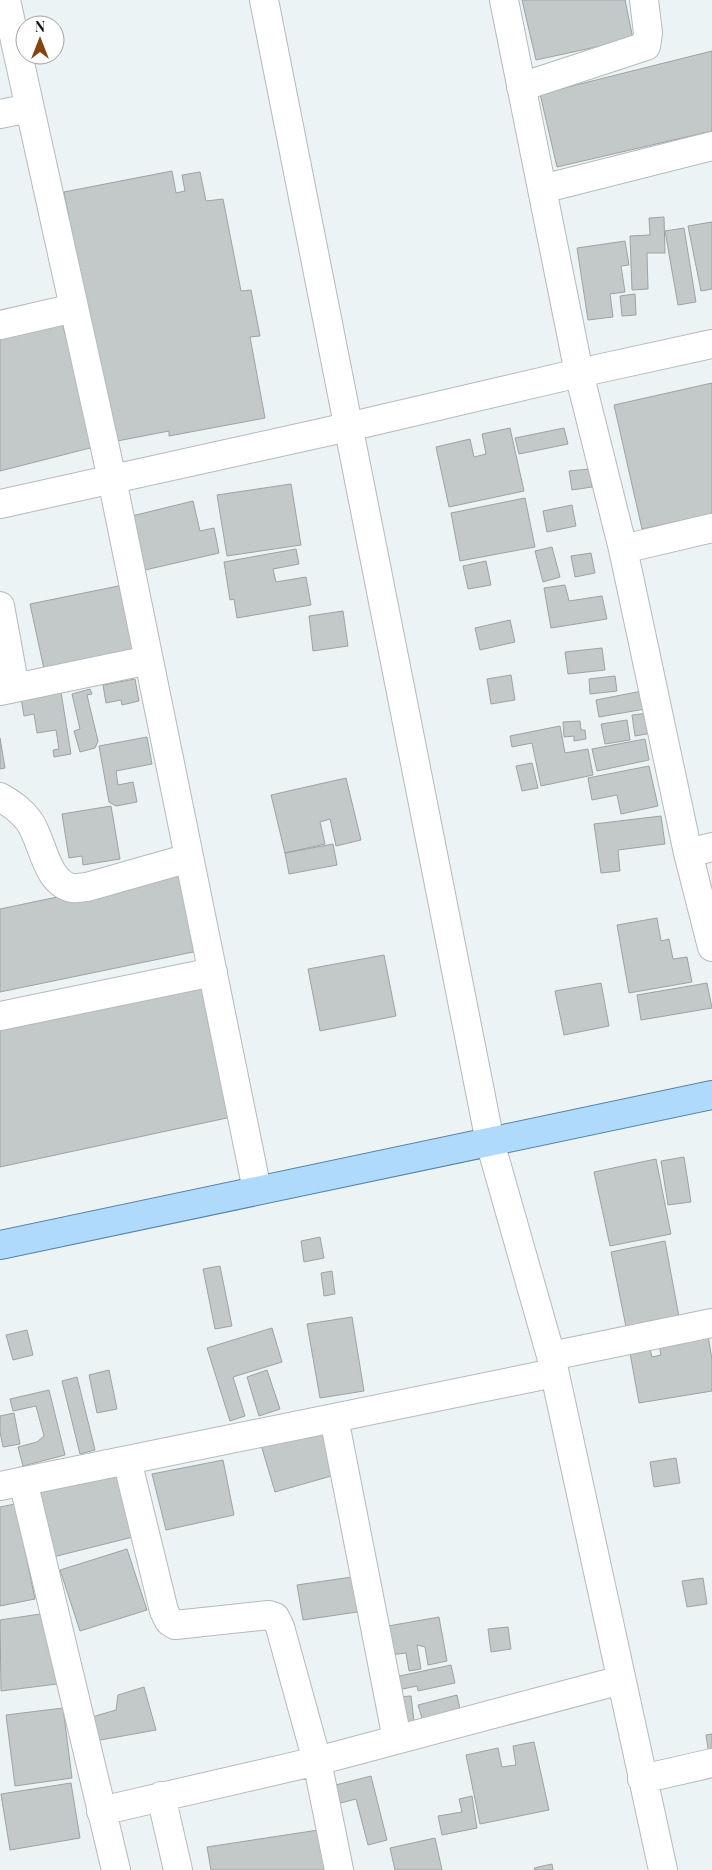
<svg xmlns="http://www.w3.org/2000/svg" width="712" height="1870" font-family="'Playfair Display',serif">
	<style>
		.building { fill: #c3c9c8; stroke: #9da3a1 }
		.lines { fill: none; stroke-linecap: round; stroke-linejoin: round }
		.minor-casing { stroke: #b4babc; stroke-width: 30 }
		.major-casing { stroke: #5683a8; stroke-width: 30 }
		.minor { stroke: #fff; stroke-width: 28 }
		.major { stroke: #b0dafb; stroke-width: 28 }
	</style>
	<rect width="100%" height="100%" fill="#ecf3f4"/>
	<path class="building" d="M522,0H625L633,39L536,60Z
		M712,51V131L557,167L540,94Z
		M172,171L176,193L185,191L182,175L200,172L206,201L223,199L241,291L251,290L260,336L250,337L265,418L169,436V431L112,442L64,192Z
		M664,217L665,253H647L648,289L632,290L630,236L650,235L649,218Z
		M712,222V289L701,291L688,226Z
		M684,228L696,302L678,305L665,231Z
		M625,241L629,265L621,266L625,292L610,294L613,317L588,320L577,248Z
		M635,294L636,315L622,316L620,296Z
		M61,318L94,447L0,471V334Z
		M712,383V514L642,529L614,405Z
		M510,428L524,491L449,507L436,447L470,439L474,457L486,454L482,434Z
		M564,428L568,444L519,454L515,438Z
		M589,469L592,487L572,490L569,471Z
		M291,484L301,545L227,556L217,495Z
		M525,498L535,547L460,561L451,513Z
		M193,501L200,531L214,528L219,553L145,570L132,516Z
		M572,505L576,526L547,532L543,511Z
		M552,547L560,577L543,582L535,551Z
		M296,549L299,564L273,569L276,582L306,577L311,605L237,618L234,599L230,600L224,562Z
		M591,553L595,573L575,577L571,556Z
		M486,561L491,585L468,589L463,566Z
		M128,584L142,649L44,669L30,604Z
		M565,585L569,601L602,596L607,619L551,628L544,588Z
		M343,611L348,646L313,651L309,616Z
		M510,620L515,642L480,650L475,628Z
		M602,648L605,670L568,674L565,652Z
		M511,675L515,700L491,704L487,679Z
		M615,676L617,691L590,694L589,679Z
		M135,679L139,701L122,705L121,700L106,703L103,685Z
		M60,686L71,754L54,757L53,750L59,749L56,730L37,733L34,714L24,716L20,692Z
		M90,689L92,694L87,695L98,741L95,748L80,752L74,731L80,729L72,694Z
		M642,691L645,709L599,717L596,700Z
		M649,713L652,733L635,736L632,715Z
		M627,720L630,740L605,744L601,724Z
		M580,721L581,730H585L586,739L574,741V736L564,737L563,722Z
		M560,726L565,753L588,749L593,775L541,786L532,743L512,747L510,736Z
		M147,737L152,764L116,771L118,785L133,782L137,802L116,806L109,802L99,746Z
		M0,738L5,768L0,769Z
		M645,739L649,760L597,771L592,749Z
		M532,763L538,788L522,791L516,766Z
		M649,766L658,806L621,814L617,795L592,800L588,778Z
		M346,778L361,840L336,846L330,819L320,822L325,844L285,853L271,795Z
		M111,806L120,859L83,865L82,856L69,858L62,814Z
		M661,816L665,844L618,850L620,871L601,873L594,824Z
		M333,844L337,865L289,874L285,853Z
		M181,871L198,951L0,992V909Z
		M657,918L661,941L669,939L673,959L687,957L692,982L629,993L617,925Z
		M384,955L396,1016L320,1031L308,969Z
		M206,982L236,1116L0,1167V1027Z
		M601,983L609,1026L564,1035L555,991Z
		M707,983L712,1008L641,1020L637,995Z
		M684,1157L691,1202L668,1205L661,1161Z
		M656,1159L671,1234L610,1246L594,1172Z
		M320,1237L324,1258L304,1262L301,1241Z
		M665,1241L679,1317L626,1327L611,1252Z
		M220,1266L232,1326L215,1329L203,1269Z
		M332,1271L335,1294L324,1296L321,1273Z
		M352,1317L364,1391L320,1398L307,1324Z
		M272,1328L282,1362L233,1377L245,1416L230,1421L207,1348Z
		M27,1330L33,1355L13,1360L6,1335Z
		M708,1336L712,1359V1391L639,1403L630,1353L650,1349L652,1357L661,1355L659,1344Z
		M109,1370L117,1409L97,1413L89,1375Z
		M267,1370L280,1409L259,1416L247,1377Z
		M77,1377L95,1450L80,1454L62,1381Z
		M49,1390L65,1455L23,1466L18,1447L37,1442L44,1436L36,1406L13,1411L10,1399Z
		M14,1413L20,1444L3,1447L0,1432V1416Z
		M327,1425L342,1473L275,1492L261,1445Z
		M676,1458L680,1483L654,1487L650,1462Z
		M223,1460L234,1515L166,1530L152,1474Z
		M117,1471L133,1537L53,1557L36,1490Z
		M15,1504L35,1599L0,1606V1507Z
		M127,1549L147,1610L80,1631L60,1570Z
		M359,1576L364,1611L303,1620L297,1585Z
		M703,1578L707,1604L687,1607L682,1581Z
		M47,1613L57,1684L1,1691L0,1620Z
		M439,1617L447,1661L428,1665L425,1647L417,1645L421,1669L409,1671L406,1653L382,1656L377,1628Z
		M508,1627L511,1649L491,1652L488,1629Z
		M451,1665L455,1683L418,1691L417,1686L398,1690L395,1677Z
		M144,1687L156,1730L95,1741L92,1717L116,1710L118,1695Z
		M457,1695L460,1709L424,1725L418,1705Z
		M411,1696L414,1721L399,1722L397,1697Z
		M63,1708L72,1778L15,1786L6,1715Z
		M712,1734V1755H709L706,1735Z
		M534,1742L549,1810L480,1824L466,1755L498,1748L502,1767L516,1765L513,1746Z
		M371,1776L387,1840L368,1845L356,1799L333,1805L328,1787Z
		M71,1783L80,1838L10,1850L1,1794Z
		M472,1796L477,1828L442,1835L438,1816L462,1812L459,1799Z
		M325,1829L332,1870H211L207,1847Z
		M435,1838L442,1870H395L390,1848Z
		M552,1864L553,1870H535L534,1868Z"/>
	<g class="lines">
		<defs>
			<path id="minor" d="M6,0L112,479L257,1190
				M264,0L490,1142L551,1356L663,1870
				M504,0L579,373L623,549L688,853L712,947
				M521,87L646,46L648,33L644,0
				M0,114L30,108
				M542,189L712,146
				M0,325L74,308
				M0,504L348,427L579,373L712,344
				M623,549L712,528
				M0,606L15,688
				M0,691L149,660
				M0,797C12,804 21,810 29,821C43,840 45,882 72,888C76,889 82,887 87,887L189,858
				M688,853L712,847
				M0,1016L213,972
				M551,1356L712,1323
				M334,1418L397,1739
				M127,1460L164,1611L169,1621L175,1625L269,1615L275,1617L280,1627L317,1761L339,1870
				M23,1481L116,1870
				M0,1486L554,1373
				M642,1779L712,1763
				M161,1796L178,1870
				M101,1811L317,1761L621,1680"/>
			<path id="major" d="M0,1245L712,1095"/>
		</defs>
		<use href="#minor" class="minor-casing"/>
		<use href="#major" class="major-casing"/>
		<use href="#minor" class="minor"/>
		<use href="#major" class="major"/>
	</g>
	<g transform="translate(40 40)"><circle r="24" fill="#ffffff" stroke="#9fa0a0"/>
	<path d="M0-4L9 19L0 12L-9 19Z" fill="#85440d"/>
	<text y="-8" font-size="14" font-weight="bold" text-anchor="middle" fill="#0f1112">N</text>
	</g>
</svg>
